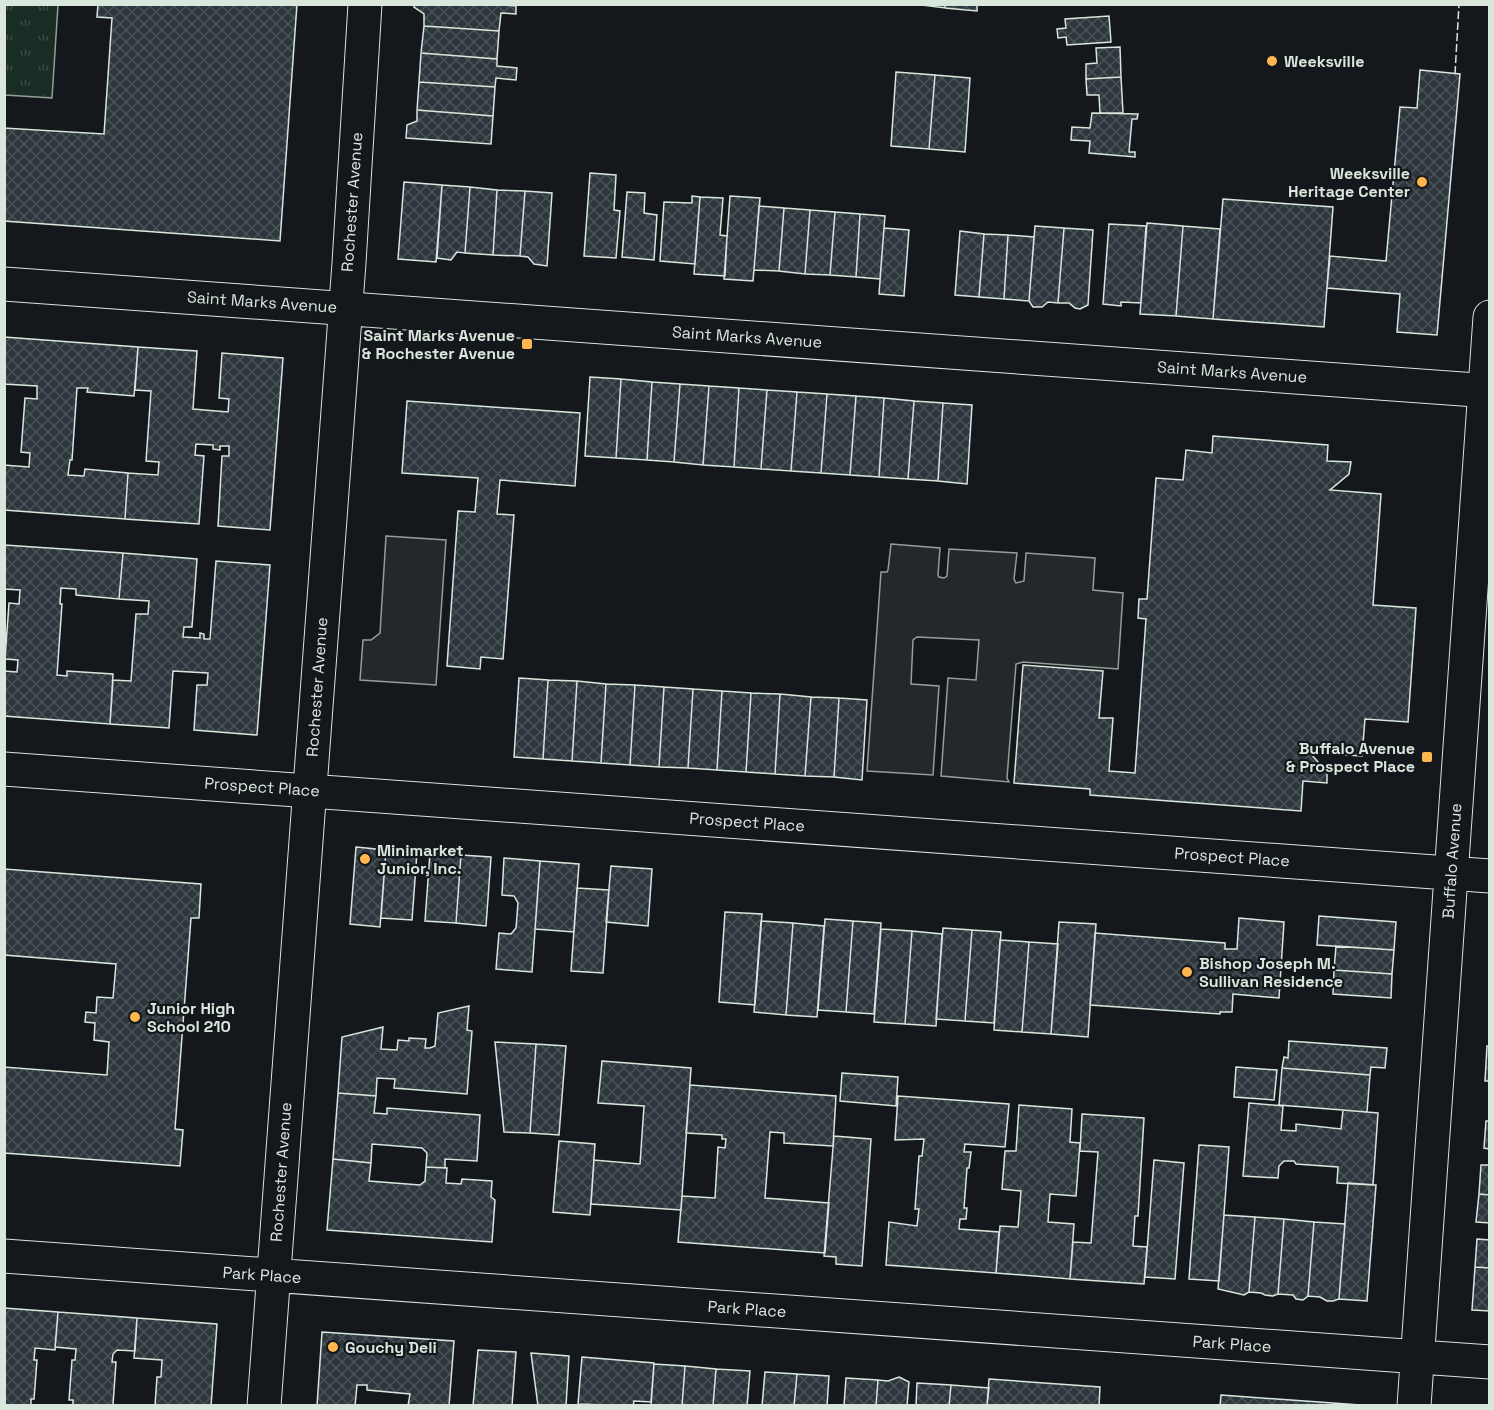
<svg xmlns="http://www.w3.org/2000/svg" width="1494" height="1410" font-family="'Space Grotesk',sans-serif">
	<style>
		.park { fill: url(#park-tufts); stroke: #939e99; stroke-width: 1.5 }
		.parking { fill: #24282b; stroke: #939e99; stroke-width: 1.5 }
		.building { fill: url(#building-cross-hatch); stroke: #d8e6dc; stroke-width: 1.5 }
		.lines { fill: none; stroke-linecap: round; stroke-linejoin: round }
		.minor-casing { stroke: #d8e6dc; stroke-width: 35 }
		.minor { stroke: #14181c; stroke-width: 33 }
		.fence { stroke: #d8e6dc; stroke-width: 1.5; stroke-dasharray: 8 3; stroke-linecap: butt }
		.poi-dot { fill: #ffb74d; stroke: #14181c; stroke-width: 2 }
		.labels { text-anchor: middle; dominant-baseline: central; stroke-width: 4.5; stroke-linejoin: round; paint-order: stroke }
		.poi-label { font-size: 16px; font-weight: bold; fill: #d8e6dc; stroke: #14181c; text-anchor: start }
		.street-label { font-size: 16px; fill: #d8e6dc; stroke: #14181c }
	</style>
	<defs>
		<pattern id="park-tufts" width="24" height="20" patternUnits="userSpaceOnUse" patternTransform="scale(1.5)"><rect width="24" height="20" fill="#1a2d24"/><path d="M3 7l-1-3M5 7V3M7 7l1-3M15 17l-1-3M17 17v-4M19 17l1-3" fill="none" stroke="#3b4b43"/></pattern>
		<pattern id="building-cross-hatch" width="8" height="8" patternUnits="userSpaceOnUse" patternTransform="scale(1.5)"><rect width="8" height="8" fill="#2c363c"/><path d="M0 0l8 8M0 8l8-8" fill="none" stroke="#4a5358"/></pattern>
	</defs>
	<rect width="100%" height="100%" fill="#14181c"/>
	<path class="park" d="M4,5H58L52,98L5,95Z"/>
	<path class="parking" d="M386,536L446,540L436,685L360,680L363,640H371L380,633Z
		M891,544L940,548L938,575L939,577L944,578L947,576L949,549L1017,553L1014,579L1016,583L1024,581L1026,553L1095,558L1093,590L1123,593L1118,669L1023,662L1016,664L1007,778L1009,782L941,776L948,678L976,680L979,640L917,637L913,640L911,684L939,686L933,775L867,771L881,572H887L888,570Z"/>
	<path class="building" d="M98,4H297L280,241L4,221V128L104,134L112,18L97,17Z
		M414,4H492L516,6V14L501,13L499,31L424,26V14L414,7Z
		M914,4H945V8Z
		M945,4H977V11L945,8Z
		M1109,16L1111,42L1067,45L1066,37L1058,38L1057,29L1066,28L1065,19Z
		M424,26L499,31L497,59L421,53Z
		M1120,47L1121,77L1086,79V64L1097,63L1096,48Z
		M421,53L497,59V66L517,68L516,80L496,78L495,87L419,82Z
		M1420,70L1460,74L1437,335L1397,332L1400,294L1327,288L1330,256L1386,261L1400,107L1417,108Z
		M896,72L935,75L929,149L891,146Z
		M935,75L970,78L965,152L929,149Z
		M1121,77L1123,113H1100L1099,95H1087L1086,79Z
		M419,82L495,87L493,116L417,110Z
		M417,110L493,116L491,144L406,138L407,125L417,121Z
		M1092,113L1138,114L1137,119H1132L1129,152H1135V157L1089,153L1090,141L1071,140L1072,127L1090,128Z
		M590,173L616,175L614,210L620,211L616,258L584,256Z
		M404,182L442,185L436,262L398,259Z
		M442,185L470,187L465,253L457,252L451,260L437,258Z
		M470,187L497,190L493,255L465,253Z
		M497,190L525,191L520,256L493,255Z
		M525,191L552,193L547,266L534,264L528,257L520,256Z
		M627,192L645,193L644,213L657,215L654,260L622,257Z
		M692,196L700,197L695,264L660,261L664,202L692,203Z
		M730,196L760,198L753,281L724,279Z
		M700,197L723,198L720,235L727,236L725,276L694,274Z
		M1223,199L1333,207L1324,327L1213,319Z
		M759,206L784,208L779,271L754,270Z
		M784,208L810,210L805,274L779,271Z
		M810,210L835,212L830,275L805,274Z
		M835,212L860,214L856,277L830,275Z
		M860,214L885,216L880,279L856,277Z
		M1147,223L1183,226L1176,316L1140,314Z
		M1109,224L1146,226L1141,303L1121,302V306L1103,304Z
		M1035,226L1064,228L1058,303L1048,302L1042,307H1033L1029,301Z
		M1183,226L1220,229L1213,319L1176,316Z
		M884,228L909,230L904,296L879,294Z
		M1064,228L1093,230L1088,305L1080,309L1075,308L1069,303H1058Z
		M960,231L984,234L979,297L955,295Z
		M984,234L1008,235L1004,299L979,297Z
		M1008,235L1034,237L1029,301L1004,299Z
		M4,337L138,347L134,396L87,392L88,388H77L72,460H70L68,475L84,476L85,469L128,473L125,519L4,510V465L29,467L30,453L21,452L25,398L37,399V386L4,384Z
		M138,347L197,351L193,409L228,412L229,399L219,398L222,353L283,358L270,530L218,526L222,456H229V446H220V450L213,449V445L196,444L195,455L204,456L199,524L125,519L128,473L158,475L159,462L146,461L151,391L135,390Z
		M590,377L621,379L616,458L585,456Z
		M621,379L652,382L647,460L616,458Z
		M652,382L680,384L674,462L647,460Z
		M680,384L709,386L703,465L674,462Z
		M709,386L739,388L734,467L703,465Z
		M739,388L767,390L761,469L734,467Z
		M767,390L797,392L791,471L761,469Z
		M797,392L827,394L821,473L791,471Z
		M827,394L856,396L850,475L821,473Z
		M856,396L884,398L879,477L850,475Z
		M884,398L914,401L908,479L879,477Z
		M407,401L580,413L575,486L500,480L497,514L514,515L503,659L481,657L480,669L447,666L458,511L475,512L478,478L402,473Z
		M914,401L943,403L938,481L908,479Z
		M943,403L972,405L967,484L938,481Z
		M1213,436L1328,445L1327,461L1351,462L1349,474L1330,490L1381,494L1373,605L1416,608L1408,722L1365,719L1362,756L1310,753L1327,772V783L1303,781L1301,811L1090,795V789L1014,783L1023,665L1103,671L1099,718H1113L1109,771L1135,773L1146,619L1138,618L1139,599H1147L1156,478L1183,480L1186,450L1212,453Z
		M4,545L123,553L119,599L76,595V589L61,588L60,604H62L57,675L67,676V671L113,674L110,724L4,716V671L17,672L18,660L5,659L9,603L19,604L20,590L4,589Z
		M123,553L197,559L192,627H184L183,637L200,638V633L204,634V639H210L216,561L270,565L257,735L194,730L197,685H207L208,673L173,671L169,728L110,724L113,680L131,681L136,614H148L149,601L119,599Z
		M519,678L548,680L543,759L514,757Z
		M548,680L577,681L572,761L543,759Z
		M577,681L606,684L601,763L572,761Z
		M606,684L635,685L630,765L601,763Z
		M635,685L664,687L659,767L630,765Z
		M664,687L693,689L688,768L659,767Z
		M693,689L722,691L717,770L688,768Z
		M722,691L751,693L746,772L717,770Z
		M751,693L780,694L775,774L746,772Z
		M780,694L811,697L805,776L775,774Z
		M811,697L839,698L834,777L805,776Z
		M839,698L867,700L862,780L834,777Z
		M356,847L386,850L380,927L350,924Z
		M386,850L417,852L412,920L381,918Z
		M430,853L461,855L456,923L425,921Z
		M461,855L491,857L486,926L456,923Z
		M504,858L540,861L532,972L496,969L499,933L511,934L516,928L518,903L514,896L502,895Z
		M540,861L579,864L574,932L535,929Z
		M611,866L652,869L648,926L606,922Z
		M4,869L201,884L199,918H191L175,1129L183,1130L180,1166L4,1153V1067L107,1075L109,1042L94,1040L95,1023L85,1022L86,1012L96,1013L97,997L113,998L116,964L4,955Z
		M577,888L609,890L603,973L571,971Z
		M725,912L762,914L755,1005L719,1002Z
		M1319,916L1396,922L1394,950L1317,945Z
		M1239,918L1284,922L1279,998L1233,994L1232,1012H1220V1014L1090,1005L1095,933L1225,943V949H1237Z
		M825,919L853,921L846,1012L818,1010Z
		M761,921L793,923L786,1015L754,1012Z
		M853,921L881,923L874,1014L846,1012Z
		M1059,922L1096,924L1088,1037L1051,1034Z
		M793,923L824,926L817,1017L786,1015Z
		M943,928L972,930L965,1021L936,1019Z
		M881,929L912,931L905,1024L874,1022Z
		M972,930L1001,932L994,1023L965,1021Z
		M912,931L942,934L936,1026L905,1024Z
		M1000,940L1029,942L1022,1032L994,1030Z
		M1029,942L1058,944L1051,1034L1022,1032Z
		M1336,946L1394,950L1392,974L1334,970Z
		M1334,970L1392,974L1391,998L1333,994Z
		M469,1006L467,1030L472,1031L467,1094L394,1088L395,1079L377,1078L376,1096L338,1093L342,1037L383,1027L381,1049L397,1050L398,1040L409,1041V1038L426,1039L425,1048H430L435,1046L438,1013Z
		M1289,1041L1387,1048L1385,1068L1371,1067L1370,1075L1282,1068L1284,1057L1288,1058Z
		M495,1042L536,1044L530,1133L504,1132Z
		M536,1044L566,1046L559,1135L530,1133Z
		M1487,1046H1490V1081H1485Z
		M602,1061L691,1068L681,1210L591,1204L594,1160L640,1164L644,1106L598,1103Z
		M1236,1067L1277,1070L1274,1100L1234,1097Z
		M1282,1068L1370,1075L1367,1112L1279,1105Z
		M842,1073L898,1077L896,1106L840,1101Z
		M690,1085L836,1096L833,1146L784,1143V1133L770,1132L765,1198L829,1203L825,1253L678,1242L682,1196L715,1198L718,1147L725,1148L726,1139H722V1135L686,1133Z
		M338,1093L376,1096L374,1113L387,1114V1108L480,1115L477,1161L445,1159V1168L426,1167L427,1153L422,1148L372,1144L371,1163L333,1159Z
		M898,1096L1009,1104L1005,1147L965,1144L964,1152H971L969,1168H967L964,1208H967L966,1219H960L959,1229L999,1232L996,1273L886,1265L889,1222L917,1226L919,1209H915L919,1156H922L924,1139L895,1140Z
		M1249,1103L1283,1106L1281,1130L1296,1131V1124L1341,1129L1343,1110L1378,1113L1373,1185L1337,1183L1338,1167L1296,1164L1294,1161H1284L1279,1166L1278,1178L1243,1176Z
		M1019,1105L1072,1109L1070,1142L1080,1143L1076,1196L1050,1194L1048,1222L1074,1224L1070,1279L996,1273L1000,1226L1018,1227L1021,1191L1002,1189L1005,1151H1016Z
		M1082,1114L1144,1118L1138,1216H1135L1133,1246L1147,1247L1144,1284L1070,1279L1073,1242L1091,1243L1098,1152L1080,1151Z
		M1486,1121H1490V1149L1484,1148Z
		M834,1136L871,1139L862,1266L836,1264V1257L824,1256Z
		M559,1141L595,1144L590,1215L553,1212Z
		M1199,1145L1229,1147L1219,1281L1189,1279Z
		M333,1159L371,1163L369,1181L420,1185L425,1181L426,1167L447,1168L446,1183L461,1184L462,1179L492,1181L491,1197L495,1200L492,1242L327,1230Z
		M1154,1160L1184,1163L1175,1279L1145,1277Z
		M1481,1165H1490V1195L1479,1194Z
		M1348,1183L1376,1185L1367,1301L1339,1299Z
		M1479,1194L1490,1195V1223L1476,1222Z
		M1224,1215L1255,1217L1249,1292L1244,1295L1218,1289Z
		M1255,1217L1284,1219L1278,1294L1273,1296L1265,1295L1261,1293L1249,1292Z
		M1284,1219L1314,1222L1308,1296L1303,1300L1296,1299L1293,1295L1278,1294Z
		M1314,1222L1345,1224L1339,1299L1333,1301H1327L1320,1297L1308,1296Z
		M1477,1239L1490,1240V1268L1475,1267Z
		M1475,1267L1490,1268V1311L1472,1310Z
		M4,1308L58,1312L55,1350L35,1348L34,1360H37L34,1399H31V1406H4Z
		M58,1312L137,1318L135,1351L117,1350L113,1354L112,1362H116L113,1405L73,1406V1400H69L72,1360H75L76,1349L55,1347Z
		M137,1318L217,1324L211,1406H155L157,1377H161L162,1360L134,1358Z
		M322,1332L454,1341L449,1406H408L410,1394L367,1390V1385H357L355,1406H317Z
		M478,1350L516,1352L512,1406H473Z
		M531,1353L569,1356L566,1406H538Z
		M582,1357L654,1363L651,1402L634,1401L633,1406L578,1404Z
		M654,1364L685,1366L682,1406H651Z
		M685,1366L716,1369L713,1406H682Z
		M716,1369L750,1371L747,1406H713Z
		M765,1372L797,1374L794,1406H762Z
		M797,1374L829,1376L827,1406H794Z
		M899,1377L909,1382L907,1406H876L878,1380L888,1381Z
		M846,1378L878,1380L876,1406H844Z
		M989,1379L1100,1387L1099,1406H987Z
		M917,1383L951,1385L949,1406H916Z
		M951,1385L989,1388L987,1406H949Z
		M1221,1395L1360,1405V1406H1220Z"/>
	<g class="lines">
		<defs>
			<path id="minor" d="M4,284L1490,391
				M4,769L1490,876
				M4,1256L1490,1362
				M264,1406L349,263L365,4
				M1414,1406L1490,317"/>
		</defs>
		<use href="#minor" class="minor-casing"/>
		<use href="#minor" class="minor"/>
		<path class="fence" d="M1455,74L1459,4"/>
	</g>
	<g class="poi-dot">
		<circle cx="1272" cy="61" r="6"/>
		<circle cx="1422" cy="182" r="6"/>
		<rect x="521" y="338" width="12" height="12" rx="3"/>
		<rect x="1421" y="751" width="12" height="12" rx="3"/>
		<circle cx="365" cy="859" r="6"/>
		<circle cx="1187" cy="972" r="6"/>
		<circle cx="135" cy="1017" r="6"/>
		<circle cx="333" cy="1347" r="6"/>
	</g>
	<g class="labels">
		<g class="poi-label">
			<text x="1284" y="61">Weeksville</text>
			<text x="1410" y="173" text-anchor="end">Weeksville<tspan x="1410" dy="18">Heritage Center</tspan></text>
			<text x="515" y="335" text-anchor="end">Saint Marks Avenue<tspan x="515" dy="18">&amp; Rochester Avenue</tspan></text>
			<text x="1415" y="748" text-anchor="end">Buffalo Avenue<tspan x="1415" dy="18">&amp; Prospect Place</tspan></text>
			<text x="377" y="850">Minimarket<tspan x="377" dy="18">Junior, Inc.</tspan></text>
			<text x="1199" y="963">Bishop Joseph M.<tspan x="1199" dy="18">Sullivan Residence</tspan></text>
			<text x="147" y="1008">Junior High<tspan x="147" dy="18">School 210</tspan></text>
			<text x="345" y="1347">Gouchy Deli</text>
		</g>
		<g class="street-label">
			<text transform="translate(352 202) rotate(-86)">Rochester Avenue</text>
			<text transform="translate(262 302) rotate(4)">Saint Marks Avenue</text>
			<text transform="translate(747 337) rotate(4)">Saint Marks Avenue</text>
			<text transform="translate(1232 372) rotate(4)">Saint Marks Avenue</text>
			<text transform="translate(317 687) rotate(-86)">Rochester Avenue</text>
			<text transform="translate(262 787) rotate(4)">Prospect Place</text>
			<text transform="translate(747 822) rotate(4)">Prospect Place</text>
			<text transform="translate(1232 857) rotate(4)">Prospect Place</text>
			<text transform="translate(1452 861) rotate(-86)">Buffalo Avenue</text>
			<text transform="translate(281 1172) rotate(-86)">Rochester Avenue</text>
			<text transform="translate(262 1275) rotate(4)">Park Place</text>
			<text transform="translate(747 1309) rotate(4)">Park Place</text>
			<text transform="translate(1232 1344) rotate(4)">Park Place</text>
		</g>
	</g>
	<rect width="1494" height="1410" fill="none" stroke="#d8e6dc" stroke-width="12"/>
</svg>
